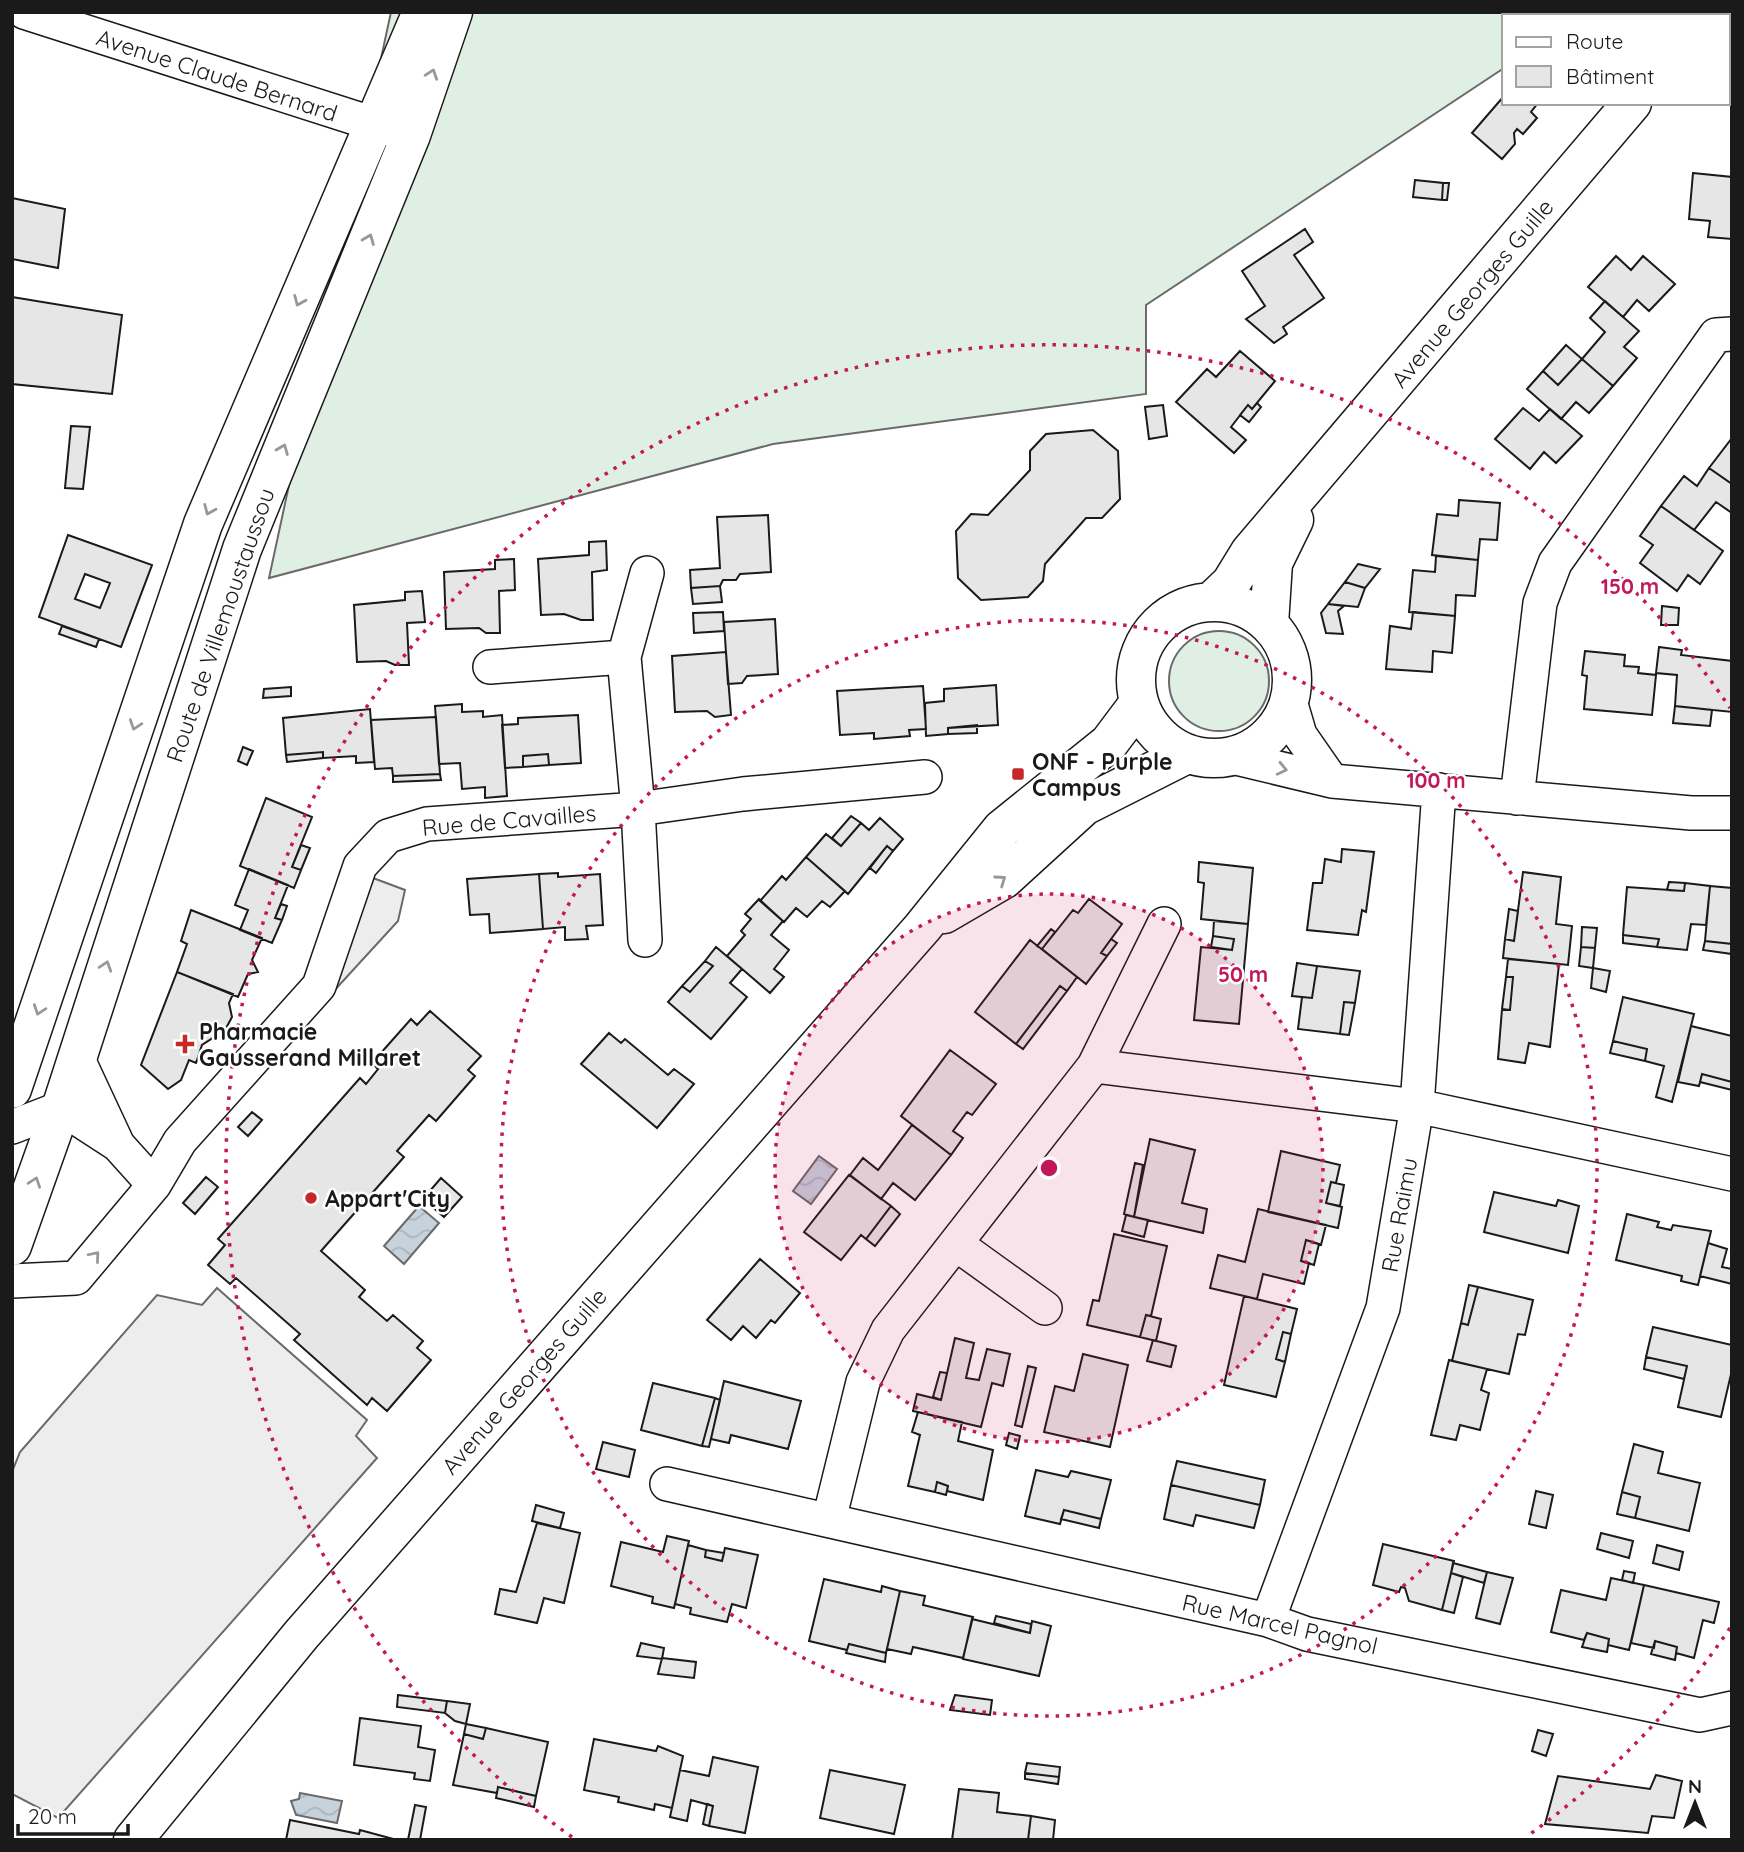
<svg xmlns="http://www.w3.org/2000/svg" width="1744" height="1852" font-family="Quicksand,sans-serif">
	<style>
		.grass { fill: #e0efe3; stroke: #6a6a6a; stroke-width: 2 }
		.parking { fill: #ededed; stroke: #6a6a6a; stroke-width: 2 }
		.water { fill: url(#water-waves); stroke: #6a6a6a; stroke-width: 2 }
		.building { fill: #e6e6e6; stroke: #1a1a1a; stroke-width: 2; fill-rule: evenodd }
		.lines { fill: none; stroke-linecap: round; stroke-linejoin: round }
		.minor-casing { stroke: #1a1a1a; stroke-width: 36 }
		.tertiary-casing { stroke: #1a1a1a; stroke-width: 41 }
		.minor { stroke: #fff; stroke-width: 33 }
		.tertiary { stroke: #fff; stroke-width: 38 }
		.oneway { stroke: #989898 }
		.ring { fill: none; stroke: #c2185b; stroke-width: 3.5; stroke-dasharray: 3.5 7 }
		.poi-dot { fill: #c62828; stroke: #fff; stroke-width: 2.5 }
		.labels { text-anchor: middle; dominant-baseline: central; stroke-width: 5; stroke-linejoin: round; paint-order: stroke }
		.street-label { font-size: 23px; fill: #1a1a1a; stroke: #fff }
		.poi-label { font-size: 23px; font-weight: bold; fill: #1a1a1a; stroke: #fff; text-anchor: start }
		.centre { fill: #c2185b; stroke: #fff; stroke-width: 3.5 }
		.ring-label { font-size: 21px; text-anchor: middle; font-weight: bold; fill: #c2185b; stroke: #fff; stroke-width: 5; stroke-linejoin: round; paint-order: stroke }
	</style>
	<defs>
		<pattern id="water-waves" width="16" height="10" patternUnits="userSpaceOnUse" patternTransform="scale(1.75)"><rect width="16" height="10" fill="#c6d2dc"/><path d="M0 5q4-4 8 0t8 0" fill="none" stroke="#aab4bc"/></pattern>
	</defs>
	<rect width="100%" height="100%" fill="#fff"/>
	<path class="grass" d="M391,12H1589L1583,16H1504V68L1146,305V394L773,444L269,578Z
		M1169 681a50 50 0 1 1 100 0a50 50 0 1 1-100 0Z"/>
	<path class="parking" d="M373,878L405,890L398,921L332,993Z
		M217,1288L367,1420L356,1436L377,1458L58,1818L12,1794V1472L20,1452L157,1295L202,1305Z"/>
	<path class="water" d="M819,1156L837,1169L811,1204L793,1191Z
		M419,1206L439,1223L404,1264L384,1246Z
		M300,1793L342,1801L337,1823L296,1815L291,1801L299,1799Z"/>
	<path class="building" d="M1504,96V103H1538L1531,112L1537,118L1523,134L1517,129L1514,133L1515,144L1502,159L1472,133Z
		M1693,173L1732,177V239L1708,237L1710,221L1689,219Z
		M1415,180L1443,183L1442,200L1413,197Z
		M1443,183H1449L1447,200H1442Z
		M12,198L65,209L58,268L12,259Z
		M1305,229L1313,242L1294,255L1324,298L1283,327L1287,334L1274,343L1246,319L1265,306L1242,271Z
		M1616,256L1631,270L1643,256L1675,284L1649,311L1637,300L1623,317L1588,287Z
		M12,297L122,315L112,394L12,384Z
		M1605,301L1639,331L1624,347L1637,358L1613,386L1582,359L1605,332L1590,318Z
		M1566,345L1582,359L1558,385L1543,371Z
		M1240,351L1275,381L1252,409L1248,405L1231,427L1246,440L1234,453L1176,402L1207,369L1216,377Z
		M1582,359L1613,386L1589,413L1576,402L1561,419L1527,389L1543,371L1558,385Z
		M1257,403L1261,407L1249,422L1240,415L1248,405L1252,409Z
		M1163,405L1167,436L1149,439L1145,407Z
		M1523,408L1539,421L1550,409L1582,436L1556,463L1544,452L1530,469L1495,439Z
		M71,426L90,427L83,489L65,488Z
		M1093,430L1118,451L1120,499L1102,518H1086L1045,564L1043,581L1028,597L981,600L958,578L956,531L971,514L988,515L1030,470V451L1046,434Z
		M1732,438V484L1709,468Z
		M1709,468L1732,484V513L1716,502L1694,530L1661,506L1684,476L1697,486Z
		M1459,500L1500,503L1497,540L1480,539L1478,560L1432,555L1437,514L1458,516Z
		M1661,506L1723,551L1700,584L1688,575L1677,591L1640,563L1653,545L1640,536Z
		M768,515L771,572L740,574L736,580H723L720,586L691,588L690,570L720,568L717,517Z
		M68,535L152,565L121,647L39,617ZM85,574L110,583L100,608L75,599Z
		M606,541L607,570L592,572L593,620H581L564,614L541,615L538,559L589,555V542Z
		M1436,556L1478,560L1475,596L1456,595L1455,616L1409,612L1413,570L1435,572Z
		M514,559L515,590L499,591L500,633H486L479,628L446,629L444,572L495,569V560Z
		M1358,564L1380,569L1365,588L1345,582Z
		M1345,582L1365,588L1358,607L1328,604Z
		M720,586L722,602L693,604L691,588Z
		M422,591L425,622L407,623L409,665H395L386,661L357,662L354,605L405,600V592Z
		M1328,604L1344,606L1338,611L1343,634L1326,633L1321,613Z
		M1662,606L1679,608L1678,625H1661Z
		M723,612L724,631L694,633L693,613Z
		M1413,612L1455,616L1452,653L1433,651L1432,672L1386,669L1390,626L1411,629Z
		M775,619L778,674L747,676L742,683L728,684L724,622Z
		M62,626L99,639L96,647L59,634Z
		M1659,647L1682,650L1681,655L1732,661V712L1675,706L1677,675L1656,673Z
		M1585,651L1625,655L1624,666L1639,667L1638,673L1656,675L1652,715L1584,709L1587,676L1582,675Z
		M726,652L731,715L715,717L707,711L675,712L672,656Z
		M996,685L998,725L948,728V734L926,736L925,703L944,701V689Z
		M923,686L926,729L909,730L910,736L874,739V733L840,735L837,691Z
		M291,687V696L263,698L264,689Z
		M462,704V712L483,711V717L502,715L507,796L485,798V787L462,789L460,763L439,764L435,706Z
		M1675,706L1712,710L1710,726L1673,723Z
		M370,709L374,762L356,763V756L323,758V752L286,755L283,718Z
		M578,715L581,763L549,765L548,754L523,756V767L505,768L502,725L518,724V718Z
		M436,717L440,774L393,776L392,768L375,769L371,720Z
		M977,725V733L948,734V728Z
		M243,747L253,751L247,765L238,761Z
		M323,752V758L287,762L286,755Z
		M548,754L549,765L523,767V756Z
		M440,774L441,780L393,782V776Z
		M266,798L312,817L292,867L301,870L294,888L240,866Z
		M851,816L861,823L841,846L832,838Z
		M880,818L903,839L893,851L887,846L848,894L806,857L826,834L841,846L861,823L869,830Z
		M301,845L310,848L301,870L292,867Z
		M887,846L893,851L876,873L870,868Z
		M1342,849L1374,852L1366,912L1362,910L1358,935L1307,930L1313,883H1322L1325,859L1341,862Z
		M806,857L845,891L830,907L822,901L807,917L796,908L784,922L760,901L782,876L786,880Z
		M1199,862L1253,868L1248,924L1201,919L1204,883L1198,882Z
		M249,869L288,885L275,918L282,920L272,943L240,930L248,910L235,905Z
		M1523,872L1561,877L1556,924L1572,926L1568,965L1503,958L1505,939L1514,941Z
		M558,873V877L600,874L603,925L586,926L588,939L565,940V927L543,929L539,874Z
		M539,874L543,929L490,933L489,914L470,915L467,879Z
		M1669,882L1685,883L1684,891L1667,890Z
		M1685,883L1710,886L1706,925L1691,924L1687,950L1657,947L1659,939L1623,935L1627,887L1684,891Z
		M1710,886L1732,888V944L1705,941Z
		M759,899L783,921L771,935L789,950L774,969L784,977L770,993L727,956L745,935L741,931L751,919L745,914Z
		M1089,899L1122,924L1101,953L1107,956L1086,984L1042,949L1073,910L1078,913Z
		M281,904L287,906L282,920L275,918Z
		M1509,909L1518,911L1514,941L1505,939Z
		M191,910L262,938L252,960L258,972L248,974L238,997L177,972L187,944L181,941Z
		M1214,921L1248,924L1239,1024L1194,1020L1201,947L1232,950L1234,939L1213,936Z
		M1582,927L1597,928L1595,948L1581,947Z
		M1051,929L1055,932L1042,949L1037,946Z
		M1623,935L1659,939L1657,947L1623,943Z
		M1213,936L1234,939L1232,950L1211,947Z
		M1111,939L1117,943L1107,956L1101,953Z
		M1030,940L1077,977L1067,991L1060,986L1016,1044L975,1012Z
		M1705,941L1732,944V954L1703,950Z
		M716,947L742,969L730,983L747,997L711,1039L668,1002L682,986L690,992L713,966L705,961Z
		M1581,947L1595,948L1593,968L1579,966Z
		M1508,959L1559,964L1550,1047L1529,1043L1525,1063L1498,1059L1502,1009L1510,1010L1513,977H1506Z
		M705,961L713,966L690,992L682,986Z
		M1297,963L1317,966L1312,998L1292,996Z
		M1317,966L1360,971L1355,1003L1344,1002L1340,1034L1298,1029L1302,997L1312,998Z
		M1593,968L1610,971L1606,992L1591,988Z
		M177,972L233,994L229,1003L232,1017L225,1030L202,1045L196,1063L189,1060L181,1080L168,1089L141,1065Z
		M1506,977H1513L1510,1010L1502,1009Z
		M1060,986L1067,991L1023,1049L1016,1044Z
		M1623,997L1694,1014L1672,1102L1656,1097L1664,1066L1645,1061L1647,1049L1613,1041Z
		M1344,1002L1355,1003L1349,1035L1340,1034Z
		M430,1011L481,1056L468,1070L475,1076L436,1121L429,1115L397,1151L404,1157L321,1251L365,1290L359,1297L387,1321L393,1315L423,1341L417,1348L431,1360L387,1411L372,1398L367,1405L294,1340L300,1334L236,1278L230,1284L208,1265L225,1245L218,1239L360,1078L366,1084L378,1069L372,1063L411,1019L417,1025Z
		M1691,1026L1732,1036V1082L1702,1074L1699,1086L1678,1082Z
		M609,1033L621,1043L625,1039L668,1075L674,1069L694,1084L657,1128L581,1064Z
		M1613,1041L1647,1049L1645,1061L1610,1053Z
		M950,1050L996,1084L972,1115L967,1112L953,1131L963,1138L951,1155L901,1116Z
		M1702,1074L1732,1082V1090L1700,1082Z
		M252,1112L262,1120L248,1136L238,1127Z
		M912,1125L951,1155L915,1200L893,1183L881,1199L850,1175L863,1158L878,1170Z
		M1150,1139L1195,1150L1182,1203L1207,1209L1203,1233L1134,1217Z
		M1281,1151L1340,1165L1336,1183L1331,1182L1326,1203L1342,1207L1338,1228L1268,1212Z
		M1135,1163L1143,1165L1134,1217L1124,1214Z
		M849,1175L891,1206L866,1239L861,1235L841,1260L804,1232Z
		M206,1177L218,1187L195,1214L183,1203Z
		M441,1178L462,1197L444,1217L423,1199Z
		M1331,1182L1344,1185L1340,1206L1326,1203Z
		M1494,1192L1556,1206L1558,1200L1579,1206L1568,1253L1484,1232Z
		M891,1206L900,1214L875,1246L866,1239Z
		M1258,1209L1326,1225L1321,1245L1306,1240L1301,1261L1309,1263L1304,1284L1263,1274L1257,1299L1210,1288L1218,1255L1245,1262Z
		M1627,1214L1659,1222L1657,1227L1671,1230L1673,1225L1711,1231L1698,1285L1681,1281L1682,1276L1616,1260Z
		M1126,1215L1148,1220L1144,1237L1122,1231Z
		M1114,1234L1167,1246L1151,1316L1146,1315L1140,1337L1087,1325L1093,1300L1099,1301Z
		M1306,1240L1319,1244L1314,1265L1301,1261Z
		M1708,1243L1727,1249L1722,1267L1732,1269V1284L1700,1276Z
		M760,1259L800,1293L775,1323L771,1320L756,1338L743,1326L731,1340L707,1320Z
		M1469,1285L1478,1287L1468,1325L1461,1323Z
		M1478,1287L1533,1300L1525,1335L1518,1334L1509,1374L1452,1361L1461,1323L1468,1325Z
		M1244,1296L1297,1309L1291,1334L1283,1332L1276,1359L1285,1362L1276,1397L1224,1385Z
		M1146,1315L1161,1319L1156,1341L1140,1337Z
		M1653,1327L1732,1345V1370L1721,1417L1678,1407L1687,1366L1646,1357Z
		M1283,1332L1291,1334L1285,1362L1276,1359Z
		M955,1338L974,1343L966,1378L979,1380L987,1349L1010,1354L1003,1386L992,1383L981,1427L913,1411L917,1394L941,1400Z
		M1153,1340L1176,1346L1171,1367L1147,1361Z
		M1083,1354L1128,1365L1110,1447L1044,1432L1055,1386L1074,1391Z
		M1646,1357L1687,1366L1684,1379L1644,1369Z
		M1449,1360L1487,1369L1481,1390L1489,1393L1480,1430L1460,1425L1456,1440L1431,1435Z
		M1028,1366L1036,1368L1022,1427L1015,1425Z
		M940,1372L947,1373L941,1400L933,1397Z
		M724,1381L801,1401L788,1449L731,1435L729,1443L711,1439Z
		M653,1383L715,1398L702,1446L641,1430Z
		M715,1398L720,1400L709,1447L702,1446Z
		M918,1412L962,1422L958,1441L993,1450L983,1500L947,1491L948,1486L937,1482L935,1492L908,1486L920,1435L912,1432Z
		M1009,1433L1020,1436L1017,1449L1006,1445Z
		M603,1442L635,1450L629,1477L596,1469Z
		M1634,1444L1663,1452L1658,1473L1700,1483L1689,1531L1635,1518L1640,1497L1622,1492Z
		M1177,1461L1265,1480L1260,1505L1171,1485Z
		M1036,1470L1068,1477L1071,1471L1111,1480L1101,1519L1064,1510L1060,1524L1025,1516Z
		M937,1482L948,1486L946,1495L935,1492Z
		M1171,1485L1260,1505L1254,1528L1196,1515L1193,1526L1164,1519Z
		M1536,1491L1553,1495L1546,1528L1529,1524Z
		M1622,1492L1640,1497L1635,1518L1617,1514Z
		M536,1505L564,1513L560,1528L532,1521Z
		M1064,1510L1101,1519L1099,1528L1061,1519Z
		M537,1523L580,1533L564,1603L544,1598L537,1623L495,1614L500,1589L516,1592Z
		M1601,1533L1633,1541L1629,1558L1597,1549Z
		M667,1536L689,1541L674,1608L652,1603L653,1597L611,1586L621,1542L663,1552Z
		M1383,1544L1454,1561L1442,1610L1409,1601L1405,1588L1401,1587L1399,1592L1373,1585Z
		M688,1545L706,1550L705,1557L722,1561L725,1548L758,1555L746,1608L732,1604L727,1622L690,1614L691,1608L675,1604Z
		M1657,1545L1683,1552L1679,1570L1653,1563Z
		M706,1550L724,1553L722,1561L705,1557Z
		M1453,1563L1487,1572L1484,1583L1451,1573Z
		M1624,1571L1635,1573L1633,1583L1622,1580Z
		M1487,1572L1513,1578L1500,1624L1476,1618Z
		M1451,1573L1463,1577L1454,1613L1442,1610Z
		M1611,1578L1644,1585L1629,1650L1608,1645L1609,1639L1587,1633L1584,1640L1551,1632L1561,1590L1606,1600Z
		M824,1579L881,1592L882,1586L900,1591L886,1653L849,1644L847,1650L809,1641Z
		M1644,1585L1719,1602L1714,1623L1703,1620L1694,1658L1676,1653L1677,1647L1655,1641L1654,1648L1631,1643Z
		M900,1591L925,1596L923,1605L973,1617L963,1658L913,1647L911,1654L887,1649Z
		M996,1616L1031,1624L1030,1633L994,1623Z
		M972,1619L1030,1633L1032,1621L1051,1626L1039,1676L963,1659Z
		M1587,1633L1609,1639L1607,1652L1582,1647Z
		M1655,1641L1677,1647L1675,1660L1651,1654Z
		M641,1643L664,1648L662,1659L637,1656Z
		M849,1644L886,1653L885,1662L846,1653Z
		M662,1658L696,1662L694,1678L658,1674Z
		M398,1695L447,1701L445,1713L397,1707Z
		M955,1695L992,1700L990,1715L950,1710Z
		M447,1701L470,1704L466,1724L455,1721L445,1713Z
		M360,1718L421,1726L418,1747L435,1750L430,1781L414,1779L415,1773L354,1765Z
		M466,1724L486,1728L483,1739L464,1734Z
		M486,1728L548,1742L536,1796L498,1787L497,1793L453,1785L464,1734L483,1739Z
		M1538,1730L1553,1734L1546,1756L1532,1751Z
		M594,1739L656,1751L658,1746L683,1756L672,1808L655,1804L654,1810L618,1802L619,1797L584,1790Z
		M713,1757L758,1767L745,1833L709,1826L713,1806L691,1800L687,1821L670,1817L680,1770L709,1776Z
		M1027,1763L1060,1767L1059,1777L1025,1773Z
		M830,1770L905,1785L894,1834L820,1818Z
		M1025,1773L1059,1777L1058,1784L1025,1779Z
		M1656,1775L1682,1781L1674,1818L1652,1816L1648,1833L1545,1824L1558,1776L1650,1789Z
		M498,1787L536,1796L534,1807L496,1798Z
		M959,1789L999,1793L997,1812L1031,1816L1028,1840H952Z
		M707,1804L713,1806L709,1826L703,1824Z
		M415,1805L426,1807L420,1840H408Z
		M1031,1816L1055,1820L1053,1840H1028Z
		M290,1820L359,1834L360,1830L397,1840H286Z"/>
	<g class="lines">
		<defs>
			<path id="minor" d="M24,12L399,132
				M624,657L647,573
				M490,667L624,657L638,809L645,940
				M1290,701L1300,735L1332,781
				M1232,757L1332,781L1691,813H1732
				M1517,798L1540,603L1555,563L1716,335L1732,334
				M77,1057L118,1145
				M1094,1066L1417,1106L1732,1174
				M12,1127L61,1108L118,1145L154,1185L76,1278L12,1281
				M154,1185L180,1141L319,986L360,866L388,836L427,824L638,809L743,794L925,777
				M956,1244L1045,1308
				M667,1484L1268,1620L1307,1634L1700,1715L1732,1708
				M829,1520L863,1382L888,1330L1094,1066L1164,924
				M1268,1620L1383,1308L1417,1106L1439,790"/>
			<path id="tertiary" d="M1707,16L1710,12
				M1136 680a78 78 0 1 1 156 0a78 78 0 1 1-156 0Z
				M1211,602L1231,583L1250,552L1632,103
				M1269,624L1273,563L1294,520
				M944,914L1004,879L1084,806L1187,754
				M12,1089L203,524L422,12
				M12,1246L61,1108L242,549L411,135L453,12
				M133,1840L301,1635L922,928L1002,829L1109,743L1139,703"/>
		</defs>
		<use href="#minor" class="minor-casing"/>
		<use href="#tertiary" class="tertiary-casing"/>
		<use href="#minor" class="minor"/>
		<use href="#tertiary" class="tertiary"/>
	</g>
	<defs><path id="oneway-chevron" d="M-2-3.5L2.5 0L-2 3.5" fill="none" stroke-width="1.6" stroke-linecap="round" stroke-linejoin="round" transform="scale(1.75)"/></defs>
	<g class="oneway">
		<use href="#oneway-chevron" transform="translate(432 74) rotate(-71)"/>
		<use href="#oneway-chevron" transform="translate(369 239) rotate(-68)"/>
		<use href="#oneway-chevron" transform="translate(299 301) rotate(113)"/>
		<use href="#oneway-chevron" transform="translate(283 449) rotate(-68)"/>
		<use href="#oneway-chevron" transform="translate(209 510) rotate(113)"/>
		<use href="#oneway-chevron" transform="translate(135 725) rotate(109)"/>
		<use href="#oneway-chevron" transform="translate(1282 769) rotate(13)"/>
		<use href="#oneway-chevron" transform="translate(1001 880) rotate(-35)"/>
		<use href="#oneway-chevron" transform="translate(106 966) rotate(-72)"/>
		<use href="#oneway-chevron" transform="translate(39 1010) rotate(109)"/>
		<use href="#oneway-chevron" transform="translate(35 1182) rotate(-71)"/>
		<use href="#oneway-chevron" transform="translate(95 1256) rotate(-50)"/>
	</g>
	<circle cx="1049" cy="1168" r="274" fill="#c2185b" fill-opacity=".12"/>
	<g class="ring">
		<circle cx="1049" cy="1168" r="274"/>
		<circle cx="1049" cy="1168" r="548"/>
		<path d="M1730 1628A822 822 0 0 1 1526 1837M572 1837A822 822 0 1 1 1730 708"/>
	</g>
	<g class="poi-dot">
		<rect x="1011" y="767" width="14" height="14" rx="3.5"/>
		<path d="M181.5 1033.5h7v7h7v7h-7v7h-7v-7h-7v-7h7z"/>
		<circle cx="311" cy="1198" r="7"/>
	</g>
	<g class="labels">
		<g class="street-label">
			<text transform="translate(217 75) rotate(18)">Avenue Claude Bernard</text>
			<text transform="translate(1472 293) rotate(-50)">Avenue Georges Guille</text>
			<text transform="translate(220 625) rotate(-71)">Route de Villemoustaussou</text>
			<text transform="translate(509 820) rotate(-5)">Rue de Cavailles</text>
			<text transform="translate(1399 1215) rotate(-80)">Rue Raimu</text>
			<text transform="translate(524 1381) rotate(-49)">Avenue Georges Guille</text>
			<text transform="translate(1280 1624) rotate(13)">Rue Marcel Pagnol</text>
		</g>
		<g class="poi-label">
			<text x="1032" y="761">ONF - Purple<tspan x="1032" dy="26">Campus</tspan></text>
			<text x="199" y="1031">Pharmacie<tspan x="199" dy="26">Gausserand Millaret</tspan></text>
			<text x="325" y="1198">Appart'City</text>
		</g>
	</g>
	<circle cx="1049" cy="1168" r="10" class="centre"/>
	<g class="ring-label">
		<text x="1630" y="594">150 m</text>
		<text x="1436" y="788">100 m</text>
		<text x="1243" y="982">50 m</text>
	</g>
	<rect width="1744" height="1852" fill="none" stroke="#1a1a1a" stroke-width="28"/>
	<rect x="1502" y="14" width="228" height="91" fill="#ffffff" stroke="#a3a3a3" stroke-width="2"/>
	<rect x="1516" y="37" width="35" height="10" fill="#ffffff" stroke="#a3a3a3" stroke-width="2"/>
	<text x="1566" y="49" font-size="21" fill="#1a1a1a">Route</text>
	<rect x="1516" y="66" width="35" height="21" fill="#e6e6e6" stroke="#a3a3a3" stroke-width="2"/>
	<text x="1566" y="84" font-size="21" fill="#1a1a1a">Bâtiment</text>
	<g transform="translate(1695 1803)" stroke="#ffffff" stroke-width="5" paint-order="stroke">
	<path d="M0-5L12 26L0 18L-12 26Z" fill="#1a1a1a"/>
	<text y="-10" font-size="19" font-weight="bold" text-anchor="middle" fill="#1a1a1a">N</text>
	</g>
	<path d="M18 1824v10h110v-10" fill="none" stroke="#1a1a1a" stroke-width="3.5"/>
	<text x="28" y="1824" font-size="21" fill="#1a1a1a" stroke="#ffffff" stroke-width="5" paint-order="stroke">20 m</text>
</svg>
